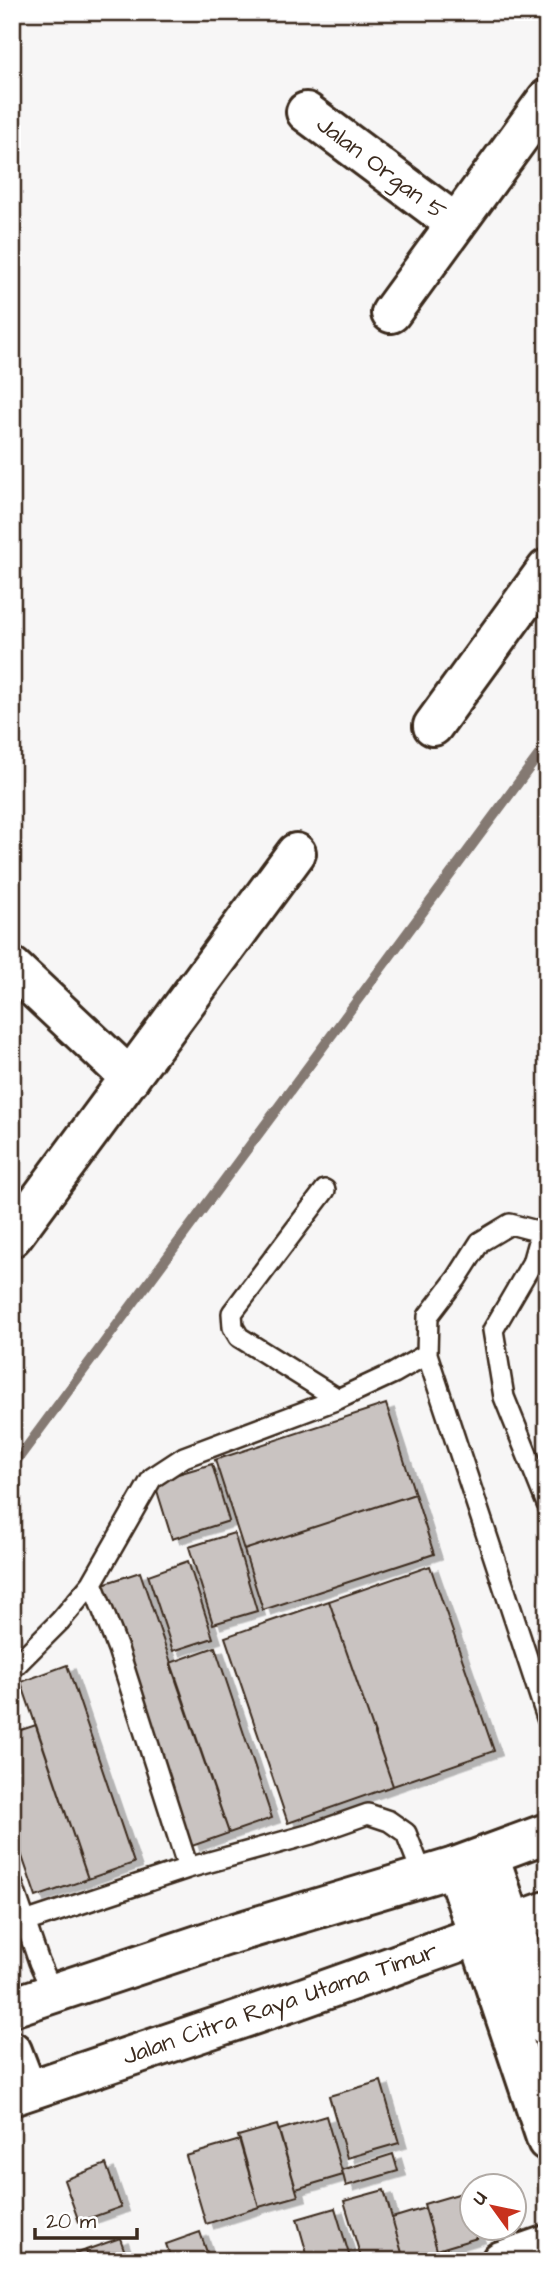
<svg xmlns="http://www.w3.org/2000/svg" width="559" height="2273" font-family="'Architects Daughter',sans-serif">
	<style>
		.lines { fill: none; stroke-linecap: round; stroke-linejoin: round }
		.stream { stroke: #847972; stroke-width: 10 }
		.building { fill: #c9c3c1; stroke: #3b2a1e; stroke-width: 2; filter: url(#shadow) }
		.lane-casing { stroke: #3b2a1e; stroke-width: 24 }
		.street-casing { stroke: #3b2a1e; stroke-width: 44 }
		.secondary-casing { stroke: #3b2a1e; stroke-width: 44 }
		.lane { stroke: #fff; stroke-width: 19 }
		.street { stroke: #fff; stroke-width: 38 }
		.secondary { stroke: #fff; stroke-width: 38 }
		.labels { text-anchor: middle; dominant-baseline: central; stroke-width: 6; stroke-linejoin: round; paint-order: stroke }
		.street-label { font-size: 24px; fill: #3b2a1e; stroke: #fff }
	</style>
	<defs>
		<filter id="shadow"><feDropShadow dx="8" dy="4.5" stdDeviation="0" flood-color="#0004"/></filter>
	</defs>
	<rect width="100%" height="100%" fill="#f7f6f6"/>
	<filter id="ink" filterUnits="userSpaceOnUse"><feTurbulence type="fractalNoise" baseFrequency=".0143" numOctaves="2"/><feDisplacementMap in="SourceGraphic" scale="14" xChannelSelector="R" yChannelSelector="G"/><feConvolveMatrix kernelMatrix="1 2 1 2 8 2 1 2 1" color-interpolation-filters="sRGB"/></filter>
	<g filter="url(#ink)">
		<g class="lines">
			<path class="stream" d="M12,1467L547,744"/>
		</g>
		<path class="building" d="M386,1404L415,1494L244,1550L215,1460Z
			M212,1464L229,1521L172,1539L154,1481Z
			M415,1494L434,1554L263,1610L244,1550Z
			M234,1533L257,1611L213,1624L189,1547Z
			M188,1561L213,1638L173,1651L148,1575Z
			M430,1566L494,1751L393,1786L329,1601Z
			M140,1572L229,1833L192,1846L103,1584Z
			M329,1601L393,1786L288,1823L225,1637Z
			M215,1647L272,1818L229,1833L170,1663Z
			M67,1665L134,1863L88,1879L21,1682Z
			M36,1725L88,1879L36,1897L12,1827V1733Z
			M381,2081L399,2143L347,2158L329,2096Z
			M326,2116L343,2175L296,2189L279,2130Z
			M277,2125L298,2196L259,2207L238,2136Z
			M240,2140L259,2207L206,2224L186,2156Z
			M393,2154L398,2171L346,2186L342,2170Z
			M106,2164L121,2207L79,2222L64,2180Z
			M384,2190L404,2260L362,2261L344,2201Z
			M465,2192L472,2217V2228H474L477,2238L437,2250L424,2204Z
			M335,2208L351,2261H309L297,2219Z
			M425,2208L437,2250L404,2260L392,2218Z
			M200,2232L210,2261H172L166,2244Z
			M120,2238L128,2261H89L86,2250Z
			M86,2250L89,2261H56Z"/>
		<g class="lines">
			<defs>
				<path id="lane" d="M325,1190L232,1313L233,1327L239,1337L338,1399
					M547,1504L504,1397L493,1330L532,1263L539,1238L533,1230L510,1224L480,1242L457,1278L428,1316L427,1354L547,1718
					M92,1583L118,1649L188,1868
					M12,1669L60,1621L92,1583L152,1478L184,1457L338,1399L394,1373L427,1354
					M12,1883L39,1962L53,1993
					M25,1922L188,1868L311,1834L368,1814L389,1821L406,1833L423,1876"/>
				<path id="street" d="M306,112L456,224
					M391,313L547,99
					M433,726L547,569
					M12,967L130,1078
					M12,1237L296,853
					M489,1855L547,2027
					M455,1867L547,2141
					M501,2261L547,2245"/>
				<path id="secondary" d="M12,2007L225,1936L455,1867L547,1833
					M12,2051L27,2090
					M12,2096L294,2001L547,1911"/>
			</defs>
			<use href="#lane" class="lane-casing"/>
			<use href="#street" class="street-casing"/>
			<use href="#secondary" class="secondary-casing"/>
			<use href="#lane" class="lane"/>
			<use href="#street" class="street"/>
			<use href="#secondary" class="secondary"/>
		</g>
	</g>
	<g class="labels">
		<g class="street-label">
			<text transform="translate(381 168) rotate(37)">Jalan Organ 5</text>
			<text transform="translate(280 2004) rotate(-19)">Jalan Citra Raya Utama Timur</text>
		</g>
	</g>
	<rect width="559" height="2273" fill="none" stroke="#fff" stroke-width="42"/>
	<rect x="21" y="21" width="517" height="2231" fill="none" stroke="#3b2a1e" stroke-width="2.5" filter="url(#ink)"/>
	<g transform="translate(493 2207) rotate(303)"><circle r="33" fill="#ffffff" stroke="#b1aaa5" stroke-width="2"/>
	<path d="M0-5L12 26L0 18L-12 26Z" fill="#c8321e"/>
	<text y="-10" font-size="19" font-weight="bold" text-anchor="middle" fill="#3b2a1e">U</text>
	</g>
	<path d="M35 2228v10h102v-10" fill="none" stroke="#3b2a1e" stroke-width="3.5"/>
	<text x="46" y="2228" font-size="21" fill="#3b2a1e" stroke="#ffffff" stroke-width="5" paint-order="stroke">20 m</text>
</svg>
